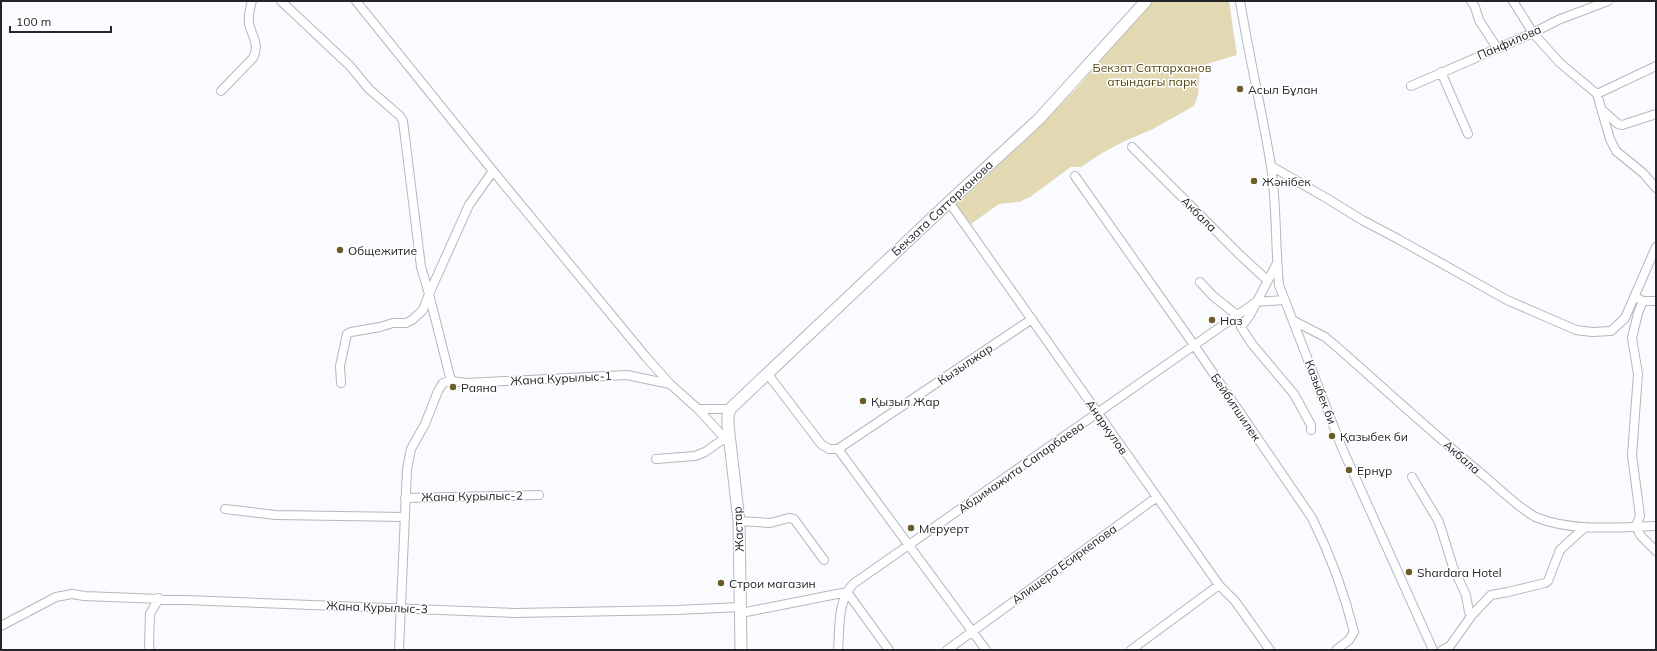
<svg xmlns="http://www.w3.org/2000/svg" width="1657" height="651" font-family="Mulish,sans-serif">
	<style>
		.green { fill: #e2d8b1 }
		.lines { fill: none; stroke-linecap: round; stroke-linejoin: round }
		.street-casing { stroke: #b3b7bf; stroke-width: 10 }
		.secondary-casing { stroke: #b3b7bf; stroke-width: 13 }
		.street { stroke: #fff; stroke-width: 8 }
		.secondary { stroke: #fff; stroke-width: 11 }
		.poi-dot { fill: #6a5d2a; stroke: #fff; stroke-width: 1.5 }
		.labels { text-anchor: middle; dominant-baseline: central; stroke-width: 3; stroke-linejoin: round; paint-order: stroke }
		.street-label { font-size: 12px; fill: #232528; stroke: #fff }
		.park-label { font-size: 12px; fill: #55480f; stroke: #fff }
		.poi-label { font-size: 12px; fill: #232528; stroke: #fff; text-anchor: start }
	</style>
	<rect width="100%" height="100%" fill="#fafbff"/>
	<path class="green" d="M1150,1H1229L1237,55L1200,66L1198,95L1194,106L1151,130L1127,140L1102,153L1081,167H1071L1030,197L1019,202L999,204L971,224L956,205L1030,136L1079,86Z"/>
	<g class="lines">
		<defs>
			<path id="street" d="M281,1L350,66L369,89L400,116L403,121L421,267L429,294L423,310L412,320L406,323H393L380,327L351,332L347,334L340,366L341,383
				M356,1L493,171L646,357L670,384L698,409L730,444
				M1240,1C1249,56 1262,111 1271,166C1277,206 1275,245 1279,285L1342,448L1433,650
				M1471,1L1475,7L1479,20L1497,48
				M1513,1L1533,33L1560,63L1597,94L1610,139L1616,151L1643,173L1656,188
				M1441,72L1468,134
				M1411,86L1533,33L1558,20L1608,1
				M221,91L253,58C260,45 252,36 249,24C248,16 250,8 252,1
				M1597,94L1656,66
				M1602,110L1618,124L1622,125L1656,114
				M1132,147L1241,256L1267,280
				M1271,166L1328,199L1362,220L1398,239L1507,300L1576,330L1592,332L1611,331L1625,318L1656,247
				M1075,176L1194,345L1312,518C1330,554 1344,592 1354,632L1349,640L1336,650
				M949,202L1219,585L1235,601L1270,650
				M1277,263L1250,315L1241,327L1252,344L1294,394L1311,425V430
				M1200,282L1213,296L1237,315
				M1639,299L1643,301H1656
				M1643,301L1638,313L1632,338L1638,374L1632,455L1640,516L1636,526L1640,535L1656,551
				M1256,302L1284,300
				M1294,321L1325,337L1337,347C1387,391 1437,437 1488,479C1500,490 1525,513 1538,518C1574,532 1618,527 1656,526
				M767,373L821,444L829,449H838
				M451,381L429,294L469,205L493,171
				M698,409H730
				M838,449L986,650
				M838,449L1032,319
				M656,459L695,456L705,452L725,438
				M1412,477L1439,522L1453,567L1466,595L1469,612L1472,615
				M405,498L539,495
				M225,509L276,515L405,517
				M739,521L770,523L789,518L794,519L824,560
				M847,592L889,650
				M741,613L847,592
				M1,626L56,597L72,594L84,596L515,613L677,610L740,607
				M150,650L149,645L150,614L159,598
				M399,650L407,469L411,449L425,424L438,391L443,383L451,381L466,383L627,375L670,384
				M838,650C840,627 837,602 853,584L1256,302
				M947,650L1157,497
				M1131,650L1219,585
				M1442,650L1450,646L1472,615L1491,595L1508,592L1545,583L1548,581L1560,550L1585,527"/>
			<path id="secondary" d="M741,650L739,521L728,425V416L730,409L949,202L1039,119L1146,1"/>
		</defs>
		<use href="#street" class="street-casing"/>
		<use href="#secondary" class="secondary-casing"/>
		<use href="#street" class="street"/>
		<use href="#secondary" class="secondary"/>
	</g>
	<g class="poi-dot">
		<circle cx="1240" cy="89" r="4"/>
		<circle cx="1254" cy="181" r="4"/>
		<circle cx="340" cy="250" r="4"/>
		<circle cx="1212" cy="320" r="4"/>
		<circle cx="453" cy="387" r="4"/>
		<circle cx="863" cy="401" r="4"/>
		<circle cx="1332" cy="436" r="4"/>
		<circle cx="1349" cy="470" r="4"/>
		<circle cx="911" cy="528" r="4"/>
		<circle cx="1409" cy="572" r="4"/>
		<circle cx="721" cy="583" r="4"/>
	</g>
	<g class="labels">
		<g class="street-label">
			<text transform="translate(1509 42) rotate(-24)">Панфилова</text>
			<text transform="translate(942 208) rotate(-43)">Бекзата Саттарханова</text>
			<text transform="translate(1199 214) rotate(45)">Акбала</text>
			<text transform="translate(965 364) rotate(-34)">Кызылжар</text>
			<text transform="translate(561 378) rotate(-3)">Жана Курылыс-1</text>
			<text transform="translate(1321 392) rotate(69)">Казыбек би</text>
			<text transform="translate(1236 407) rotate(56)">Бейбитшилек</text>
			<text transform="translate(1107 427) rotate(55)">Анаркулов</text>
			<text transform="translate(1462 457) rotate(41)">Акбала</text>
			<text transform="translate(1021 467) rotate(-35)">Абдимажита Сапарбаева</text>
			<text transform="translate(472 496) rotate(-1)">Жана Курылыс-2</text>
			<text transform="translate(738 529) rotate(-93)">Жастар</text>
			<text transform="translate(1064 564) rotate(-36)">Алишера Есиркепова</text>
			<text transform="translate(377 607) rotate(2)">Жана Курылыс-3</text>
		</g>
		<g class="park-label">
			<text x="1152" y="67">Бекзат Саттарханов<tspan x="1152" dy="14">атындағы парк</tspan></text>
		</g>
		<g class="poi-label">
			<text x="1248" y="89">Асыл Бұлан</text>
			<text x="1262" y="181">Жәнібек</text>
			<text x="348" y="250">Общежитие</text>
			<text x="1220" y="320">Наз</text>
			<text x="461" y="387">Раяна</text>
			<text x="871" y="401">Қызыл Жар</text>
			<text x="1340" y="436">Қазыбек би</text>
			<text x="1357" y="470">Ернұр</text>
			<text x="919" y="528">Меруерт</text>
			<text x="1417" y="572">Shardara Hotel</text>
			<text x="729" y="583">Строи магазин</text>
		</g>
	</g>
	<rect width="1657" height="651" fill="none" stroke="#232528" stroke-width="4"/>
	<path d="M10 26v6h101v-6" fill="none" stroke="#232528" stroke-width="2"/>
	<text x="16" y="26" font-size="12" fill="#232528" stroke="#ffffff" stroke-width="3" paint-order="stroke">100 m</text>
</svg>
